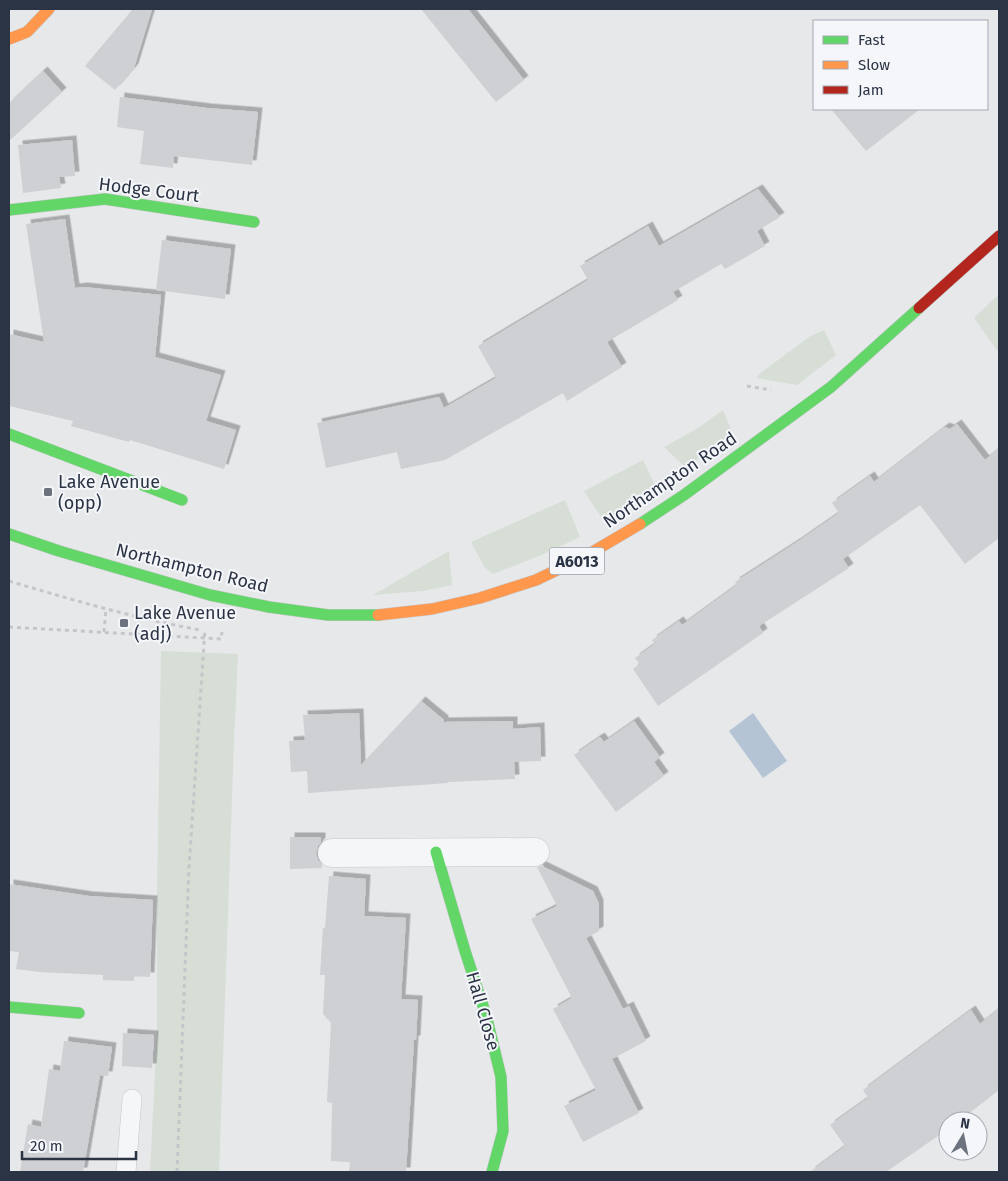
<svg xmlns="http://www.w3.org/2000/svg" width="1008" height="1181" font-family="'Fira Sans',sans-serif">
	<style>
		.green { fill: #d6ded6 }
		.water { fill: #b4c4d5 }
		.building { fill: #ced0d3; filter: url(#shadow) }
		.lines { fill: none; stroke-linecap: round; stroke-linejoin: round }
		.lane-casing { stroke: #c4c6c8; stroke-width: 20 }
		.street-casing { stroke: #c4c6c8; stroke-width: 29 }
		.fast-casing { stroke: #c4c6c8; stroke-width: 12 }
		.slow-casing { stroke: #c4c6c8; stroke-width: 12 }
		.jam-casing { stroke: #c4c6c8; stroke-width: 12 }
		.path { stroke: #c5c6ca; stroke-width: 3; stroke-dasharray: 4 4; stroke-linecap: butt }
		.lane { stroke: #f5f6f7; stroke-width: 19 }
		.street { stroke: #f5f6f7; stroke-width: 28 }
		.fast { stroke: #63d668; stroke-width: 11 }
		.slow { stroke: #ff974d; stroke-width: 11 }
		.jam { stroke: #b3261e; stroke-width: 11 }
		.poi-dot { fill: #6c737f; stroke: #f4f6f9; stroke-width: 2 }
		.labels { text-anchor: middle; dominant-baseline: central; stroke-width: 4; stroke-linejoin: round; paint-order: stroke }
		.shield { fill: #f4f6f9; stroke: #676e7b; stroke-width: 1 }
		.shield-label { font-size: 16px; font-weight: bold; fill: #2b3445 }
		.street-label { font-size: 18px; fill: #2b3445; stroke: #f4f6f9 }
		.poi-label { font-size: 18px; fill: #2b3445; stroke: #f4f6f9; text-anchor: start }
	</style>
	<defs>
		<filter id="shadow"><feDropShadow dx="4.5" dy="-4.5" stdDeviation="0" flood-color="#0004"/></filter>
	</defs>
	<rect width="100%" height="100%" fill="#e6e8ea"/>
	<path class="green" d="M999,294V353L974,318Z
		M824,330L836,355L797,385L757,378L758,375L809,337Z
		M723,410L733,434L686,468L664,447L698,428Z
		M643,460L656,488L605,523L584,491Z
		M565,500L580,537L539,556L493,574L485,568L471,542Z
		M449,551L452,585L423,591L373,595Z
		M161,651L238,654L234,740L219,1172H150L157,1034V899Z"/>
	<path class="water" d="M753,713L787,761L763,778L729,731Z"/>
	<path class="building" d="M133,9H152L134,68L115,90L85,66Z
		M421,9H468L524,80L496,102Z
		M43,71L62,92L9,141V103Z
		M120,97L207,108L258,112L252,165L174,156L173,168L140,164L144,131L117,127Z
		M831,109H920L866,151Z
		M72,140L75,176L59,177L61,188L23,193L18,145Z
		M758,189L780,217L757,231L765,246L725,269L721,264L673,292L678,300L607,342L622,367L567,401L563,393L445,460L401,469L397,452L326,468L317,423L439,397L444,408L496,378L478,346L588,280L580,266L648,226L659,246Z
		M65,219L75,288L83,287L161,295L155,357L221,375L206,421L236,430L224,469L130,440L129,442L71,426L73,421L9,406V334L44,342L26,224Z
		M162,240L231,249L225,299L156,290Z
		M957,424L985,460L999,449V538L965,564L920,505L843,559L849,568L759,626L763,633L658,706L633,669L640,664L635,658L655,644L652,640L679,621L682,625L737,585L735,582L797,542L839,513L832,503L870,476L874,482L945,427L950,429Z
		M421,701L444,720V722L513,721V729L540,727L541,761L514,762L515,779L448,782V783L308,793L307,771L291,772L289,741L305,740L303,715L359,713L361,765Z
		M634,721L660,757L654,762L664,776L616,812L574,755L600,737L604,742Z
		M290,837H321V842L318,846L316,854L318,860L322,864V868L290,869Z
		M542,866L593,891L599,904V931L586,938L623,1009L629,1006L646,1041L612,1059L639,1113L583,1142L564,1106L596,1090L553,1009L572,998L531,919L557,906L537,867Z
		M329,876L366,879L364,916L406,918L401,999L418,1000L416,1040H414L406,1172H349L350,1162L331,1161L332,1103L327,1102L331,1023L323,1014L325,975H320L323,928H325Z
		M9,884L89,896L153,900L150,977L134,976V981L103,980V975L39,972L16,969L19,952L9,951Z
		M999,1009V1090L959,1121H948V1129L886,1172H810L845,1146L830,1125L868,1098L863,1090L971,1010L980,1024Z
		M123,1033L154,1035L152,1068L122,1066Z
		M64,1041L112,1047L108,1076L100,1075L83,1172H20L28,1124L41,1127L49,1069L60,1071Z"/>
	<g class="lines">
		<defs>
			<path id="lane" d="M126,1172L132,1099"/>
			<path id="street" d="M332,853L535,852"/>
			<path id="fast" d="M9,210L105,199L254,222
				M9,434L182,500
				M640,524L684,495L831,387L919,308
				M9,534L59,551L210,595L269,607L328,615H378
				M436,852L465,951L486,1015L501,1077L503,1131L492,1172
				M9,1007L79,1013"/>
			<path id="slow" d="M9,39L27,32L49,9
				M378,615L432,609L480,598L536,580L584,557L640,524"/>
			<path id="jam" d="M919,308L999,236"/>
		</defs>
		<use href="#lane" class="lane-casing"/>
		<use href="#street" class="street-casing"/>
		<use href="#fast" class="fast-casing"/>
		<use href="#slow" class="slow-casing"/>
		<use href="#jam" class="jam-casing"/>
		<path class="path" d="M747,386L771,390
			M9,581C72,600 135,618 200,630
			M9,627L221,639L222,632
			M104,632L106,609
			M177,1172L189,868L205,629"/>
		<use href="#lane" class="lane"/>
		<use href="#street" class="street"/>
		<use href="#fast" class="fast"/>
		<use href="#slow" class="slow"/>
		<use href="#jam" class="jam"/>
	</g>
	<g class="poi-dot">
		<rect x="43" y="487" width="10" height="10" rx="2.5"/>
		<rect x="119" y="618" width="10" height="10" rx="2.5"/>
	</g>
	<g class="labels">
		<rect class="shield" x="549.5" y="547.5" width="55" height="27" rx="4"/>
		<g class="shield-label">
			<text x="577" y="561">A6013</text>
		</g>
		<g class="street-label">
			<text transform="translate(149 190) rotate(7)">Hodge Court</text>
			<text transform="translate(670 480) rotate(-34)">Northampton Road</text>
			<text transform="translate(192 568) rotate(14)">Northampton Road</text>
			<text transform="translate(483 1011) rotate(74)">Hall Close</text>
		</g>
		<g class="poi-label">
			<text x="58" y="482">Lake Avenue<tspan x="58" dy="21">(opp)</tspan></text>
			<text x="134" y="613">Lake Avenue<tspan x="134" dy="21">(adj)</tspan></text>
		</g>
	</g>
	<rect width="1008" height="1181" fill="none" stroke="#2b3445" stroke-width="20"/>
	<rect x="813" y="20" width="175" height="90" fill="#f4f6f9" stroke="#a4a8b1"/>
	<rect x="823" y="36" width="25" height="8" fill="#63d668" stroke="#a4a8b1"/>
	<text x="858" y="45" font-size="15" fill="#2b3445">Fast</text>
	<rect x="823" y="61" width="25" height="8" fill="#ff974d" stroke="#a4a8b1"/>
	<text x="858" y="70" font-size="15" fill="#2b3445">Slow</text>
	<rect x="823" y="86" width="25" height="8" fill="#b3261e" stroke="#a4a8b1"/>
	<text x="858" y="95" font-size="15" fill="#2b3445">Jam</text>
	<g transform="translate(963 1136) rotate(10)"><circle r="24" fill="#f4f6f9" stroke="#a4a8b1"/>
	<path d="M0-4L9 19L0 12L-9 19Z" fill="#6c737f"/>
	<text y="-8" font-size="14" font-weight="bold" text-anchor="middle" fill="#2b3445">N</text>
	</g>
	<path d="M22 1151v8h114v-8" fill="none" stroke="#2b3445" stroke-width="2.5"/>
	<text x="30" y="1151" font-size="15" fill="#2b3445" stroke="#f4f6f9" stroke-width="4" paint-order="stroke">20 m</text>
</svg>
